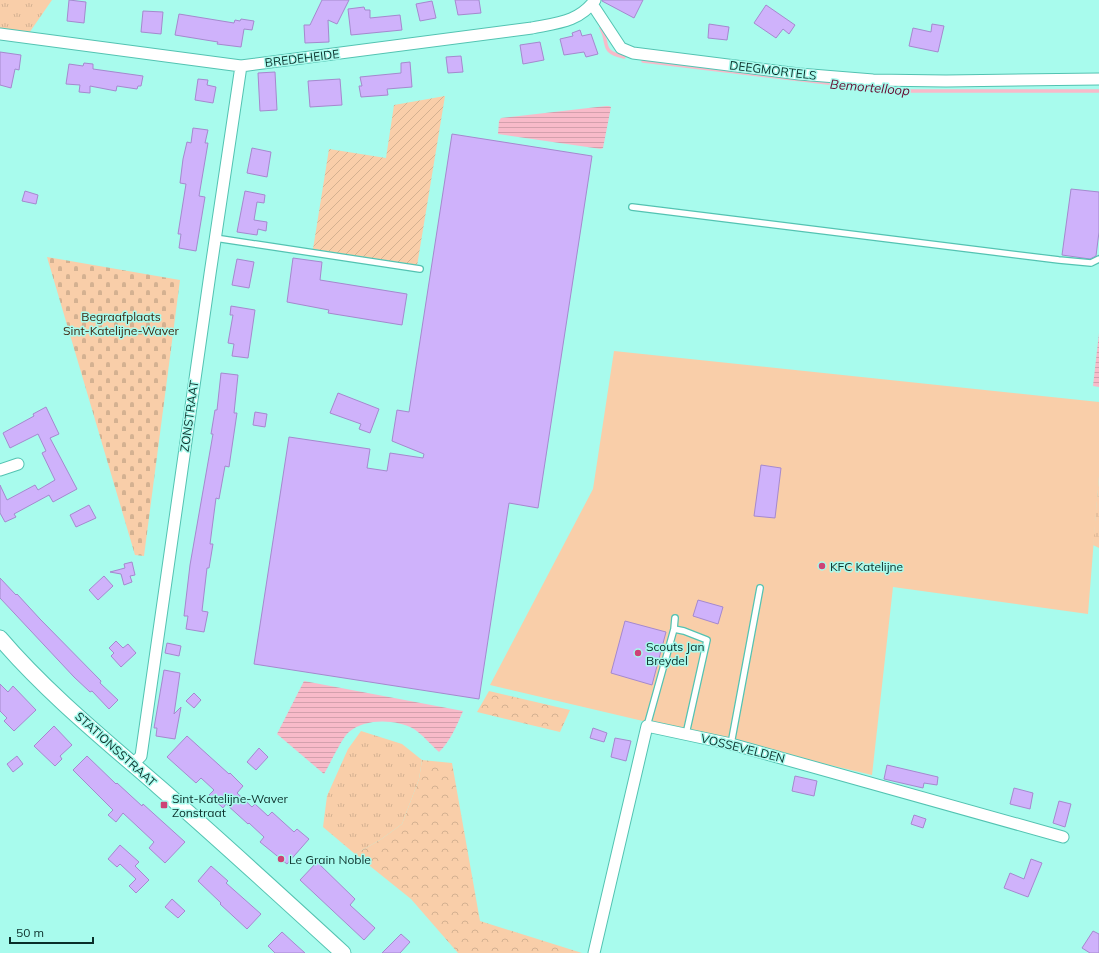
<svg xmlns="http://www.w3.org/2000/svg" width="1099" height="953" font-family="Mulish,sans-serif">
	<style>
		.grass { fill: url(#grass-tufts) }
		.forest { fill: url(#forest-crowns) }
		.cemetery { fill: url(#cemetery-stones) }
		.garden { fill: url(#garden-furrows) }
		.pitch { fill: #f9cea9 }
		.water { fill: url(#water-rules) }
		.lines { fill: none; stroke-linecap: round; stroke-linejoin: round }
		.stream { stroke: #f8bac9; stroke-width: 3.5 }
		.building { fill: #cfb2fb; stroke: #a589ce }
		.lane-casing { stroke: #53c3b2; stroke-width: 8 }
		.street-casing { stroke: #53c3b2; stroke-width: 13 }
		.secondary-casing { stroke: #53c3b2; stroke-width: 17 }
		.lane { stroke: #fff; stroke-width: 5.5 }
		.street { stroke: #fff; stroke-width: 11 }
		.secondary { stroke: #fff; stroke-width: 15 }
		.poi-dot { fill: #ce4275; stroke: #a8fbed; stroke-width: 1.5 }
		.labels { text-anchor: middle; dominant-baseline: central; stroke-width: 3; stroke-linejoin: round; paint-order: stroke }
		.street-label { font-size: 12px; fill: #0a2e29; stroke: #a8fbed }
		.park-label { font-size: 12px; fill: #3f2711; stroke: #a8fbed }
		.poi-label { font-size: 12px; fill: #0a2e29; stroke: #a8fbed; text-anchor: start }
		.water-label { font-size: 13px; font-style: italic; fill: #660d32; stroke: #a8fbed }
	</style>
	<defs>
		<pattern id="grass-tufts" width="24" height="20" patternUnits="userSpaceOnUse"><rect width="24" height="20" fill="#f9cea9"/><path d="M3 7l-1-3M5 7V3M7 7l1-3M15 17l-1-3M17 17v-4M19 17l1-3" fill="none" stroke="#d4b191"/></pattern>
		<pattern id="forest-crowns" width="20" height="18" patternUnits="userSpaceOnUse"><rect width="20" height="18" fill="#f9cea9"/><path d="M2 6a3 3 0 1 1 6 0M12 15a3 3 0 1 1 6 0" fill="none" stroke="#d4b191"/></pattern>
		<pattern id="cemetery-stones" width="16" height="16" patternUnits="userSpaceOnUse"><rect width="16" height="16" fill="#f9cea9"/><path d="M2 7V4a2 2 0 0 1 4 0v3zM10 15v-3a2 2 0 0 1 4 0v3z" fill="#d4b191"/></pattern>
		<pattern id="garden-furrows" width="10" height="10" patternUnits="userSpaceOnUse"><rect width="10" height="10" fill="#f9cea9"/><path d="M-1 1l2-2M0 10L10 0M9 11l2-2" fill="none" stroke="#d4b191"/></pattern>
		<pattern id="water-rules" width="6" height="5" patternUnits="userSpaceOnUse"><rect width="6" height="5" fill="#f8bac9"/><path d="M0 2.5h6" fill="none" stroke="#d3a0ad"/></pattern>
	</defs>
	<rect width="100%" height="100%" fill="#a8fbed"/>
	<path class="grass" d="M0,0H52L27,36L0,30Z
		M1099,476V548L1093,545Z
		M361,731L402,744L422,760L419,779L402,824L380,840L355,854L323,827L327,796L348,749Z"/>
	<path class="forest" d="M489,691L570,710L560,732L477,712Z
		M422,760L452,763L480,921L582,953H458L411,899L355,854L380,840L402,824L419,779Z"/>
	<path class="cemetery" d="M47,257L180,280L144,556L135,555Z"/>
	<path class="garden" d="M445,96L417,266L313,249L329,149L386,158L394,105Z"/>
	<path class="pitch" d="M614,351L1099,402V476L1088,614L893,587L872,775L490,685L593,489Z"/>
	<path class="water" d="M606,106H609L611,107L603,148L601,149L498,134L499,121L501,118Z
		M1099,333V387L1093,386Z
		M304,681L463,711C457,725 450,742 439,752C431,745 423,735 414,729C396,719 365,718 349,732C343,736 329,766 324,774L277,734Z"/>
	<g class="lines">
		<path class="stream" d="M601,28C610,44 599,51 624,57
			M643,61L895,91H1099"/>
	</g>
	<path class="building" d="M69,0L86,2L84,23L67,21Z
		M322,0H349L337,24L328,20L329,42L305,43L304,25H310Z
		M455,0H479L481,13L458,15Z
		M602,0H643L634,18L602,1Z
		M432,1L436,18L420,21L416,4Z
		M766,5L795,25L789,34L783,29L776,38L754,23Z
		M364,7L365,10H370V18L400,15L402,30L351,35L348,9Z
		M143,11L163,12L161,34L141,32Z
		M179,14L234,23L235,20L240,21L241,19L254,21L252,30L244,29L241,47L217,44L218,42L175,35Z
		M709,24L729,27L727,40L708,38Z
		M932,24L944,26L938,52L909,46L913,28L931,32Z
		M580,30L582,36L591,34L598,54L586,57L584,52L564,55L560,39L573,36L572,33Z
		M540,42L544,60L523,64L520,45Z
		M0,52L21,55L19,70L15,69L11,88L0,85Z
		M461,56L463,72L448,73L446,57Z
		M410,62L412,87L387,89L388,95L361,97L359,86H362L360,77L401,73V63Z
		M84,63L93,64V69L143,76L141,86H138L137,89L117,86L116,91L90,86V93L79,92L80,85L66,84L69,64L83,66Z
		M275,72L277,110L260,111L258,73Z
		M198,79L208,80L207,85L216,87L213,103L195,100Z
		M340,79L342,105L310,107L308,81Z
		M193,128L208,130L205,143H208L199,196L205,197L196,251L179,248L181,234H178L186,184L180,183L183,159L187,142L191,143Z
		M452,134L592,156L538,508L509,503L479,699L254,664L289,437L370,449L367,468L387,471L390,453L423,458L424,454L392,441L397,410L409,412Z
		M252,148L271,152L267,177L247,173Z
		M1071,189L1099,192V232L1096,256L1090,259L1062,255Z
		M25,191L38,195L36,204L22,201Z
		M245,191L265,195L264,203L257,202L254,220L267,222L266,231L258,229L257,235L237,232Z
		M293,258L322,262L320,280L407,294L402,325L328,313L329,310L287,302Z
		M237,259L254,262L249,288L232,285Z
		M231,306L255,310L248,358L232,356L234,344L228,343L233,315H230Z
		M221,373L238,375L234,413H237L229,467L225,466L219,499L216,498L210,544H213L209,568H207L202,611L208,612L204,632L186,629L188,616H184L190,565L213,434H211L215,410H217Z
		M338,393L379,409L370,433L359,429L361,424L330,413Z
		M46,407L59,434L50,438L77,489L53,502L49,495L14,514L16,517L5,522L0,513V485L7,500L35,485L38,490L55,480L42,453L46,451L38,434L10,448L3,433L34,416L33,414Z
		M255,412L267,414L265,427L253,425Z
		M761,465L781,468L775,518L754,516Z
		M89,505L96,518L76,527L70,515Z
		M132,562L135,575L130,576L132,582L124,585L121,574L110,572L125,568L124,564Z
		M104,576L113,586L98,600L89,590Z
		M0,578L16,595L17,594L40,619L101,681L100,683L118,700L109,709L92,691L90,692L74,677L0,598Z
		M698,600L723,607L718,624L693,616Z
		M625,621L666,632L652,685L611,673Z
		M116,641L123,648L128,644L136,653L121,667L111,656L114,653L109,648Z
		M167,643L181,646L179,656L165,653Z
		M164,670L180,673L174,714L181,707L175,739L156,736L157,728H154Z
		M0,684L8,692L13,686L36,710L14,731L4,721L7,718L0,711Z
		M194,693L201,700L194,708L186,701Z
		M54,726L72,745L60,756L62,759L55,766L34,746Z
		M593,728L607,733L604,742L590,738Z
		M187,736L229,774L230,773L243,786L237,793L252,807L255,804L268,816L272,812L294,832L297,829L309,839L287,864L260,842L264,837L249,823L248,824L226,804L223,808L209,795L214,790L201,778L196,783L167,757Z
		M615,738L631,741L626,761L611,757Z
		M259,748L268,757L256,770L247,762Z
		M17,756L23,764L13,772L7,764Z
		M87,756L116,784L117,783L142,806L143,804L185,842L165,863L149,848L154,842L123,813L116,822L108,815L113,810L73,770Z
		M887,765L938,777L937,785L924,783L923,788L884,779Z
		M795,776L817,781L814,796L792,791Z
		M1014,788L1033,793L1030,809L1010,804Z
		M1059,801L1071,804L1065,827L1053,823Z
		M914,815L926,819L923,828L911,824Z
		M120,845L139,862L135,866L149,880L136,893L129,886L136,879L120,864L117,867L108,859Z
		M1031,859L1042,863L1028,897L1004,888L1010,873L1024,879Z
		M317,862L355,899L350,905L375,928L364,940L300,880Z
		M211,866L228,881L226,883L261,914L247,929L220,904L221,903L198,881Z
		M172,899L185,911L178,918L165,907Z
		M1093,931L1099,934V953H1090L1082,948Z
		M282,932L295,944L305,953H275L268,946Z
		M401,934L410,942L400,953H382Z"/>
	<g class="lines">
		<defs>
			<path id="lane" d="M632,207L1059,260L1091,263L1099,259
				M215,238L420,269
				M674,629L675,618
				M647,726L674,629L684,631L707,640L686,734
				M731,744L760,588"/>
			<path id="street" d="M592,4L621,48L633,53L799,74L873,80L946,81L1099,79
				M0,34L241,66L532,28C557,23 579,22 595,0
				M0,470L18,464
				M133,764L141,756L210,274L241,66
				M594,953L647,726L731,744L1063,837"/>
			<path id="secondary" d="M0,638C46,692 105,740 159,787C221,841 282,897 343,953"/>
		</defs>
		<use href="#lane" class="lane-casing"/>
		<use href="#street" class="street-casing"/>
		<use href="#secondary" class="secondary-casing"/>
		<use href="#lane" class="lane"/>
		<use href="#street" class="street"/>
		<use href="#secondary" class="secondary"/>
	</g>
	<g class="poi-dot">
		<circle cx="822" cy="566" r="4"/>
		<circle cx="638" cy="653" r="4"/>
		<rect x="160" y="801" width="8" height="8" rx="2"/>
		<circle cx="281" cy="859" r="4"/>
	</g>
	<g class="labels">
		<g class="street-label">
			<text transform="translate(302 58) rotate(-7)">BREDEHEIDE</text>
			<text transform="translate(773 70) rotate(7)">DEEGMORTELS</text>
			<text transform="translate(189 416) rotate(-82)">ZONSTRAAT</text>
			<text transform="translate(743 748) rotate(14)">VOSSEVELDEN</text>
			<text transform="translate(116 749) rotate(42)">STATIONSSTRAAT</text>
		</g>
		<g class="park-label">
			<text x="121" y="316">Begraafplaats<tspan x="121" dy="14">Sint-Katelijne-Waver</tspan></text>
		</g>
		<g class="poi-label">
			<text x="830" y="566">KFC Katelijne</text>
			<text x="646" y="646">Scouts Jan<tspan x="646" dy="14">Breydel</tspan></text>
			<text x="172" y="798">Sint-Katelijne-Waver<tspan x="172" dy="14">Zonstraat</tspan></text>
			<text x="289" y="859">Le Grain Noble</text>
		</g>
		<g class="water-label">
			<text transform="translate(870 87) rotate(5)">Bemortelloop</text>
		</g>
	</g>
	<path d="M10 937v6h83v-6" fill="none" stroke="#0a2e29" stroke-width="2"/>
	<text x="16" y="937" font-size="12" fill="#0a2e29" stroke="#a8fbed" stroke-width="3" paint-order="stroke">50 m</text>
</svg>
